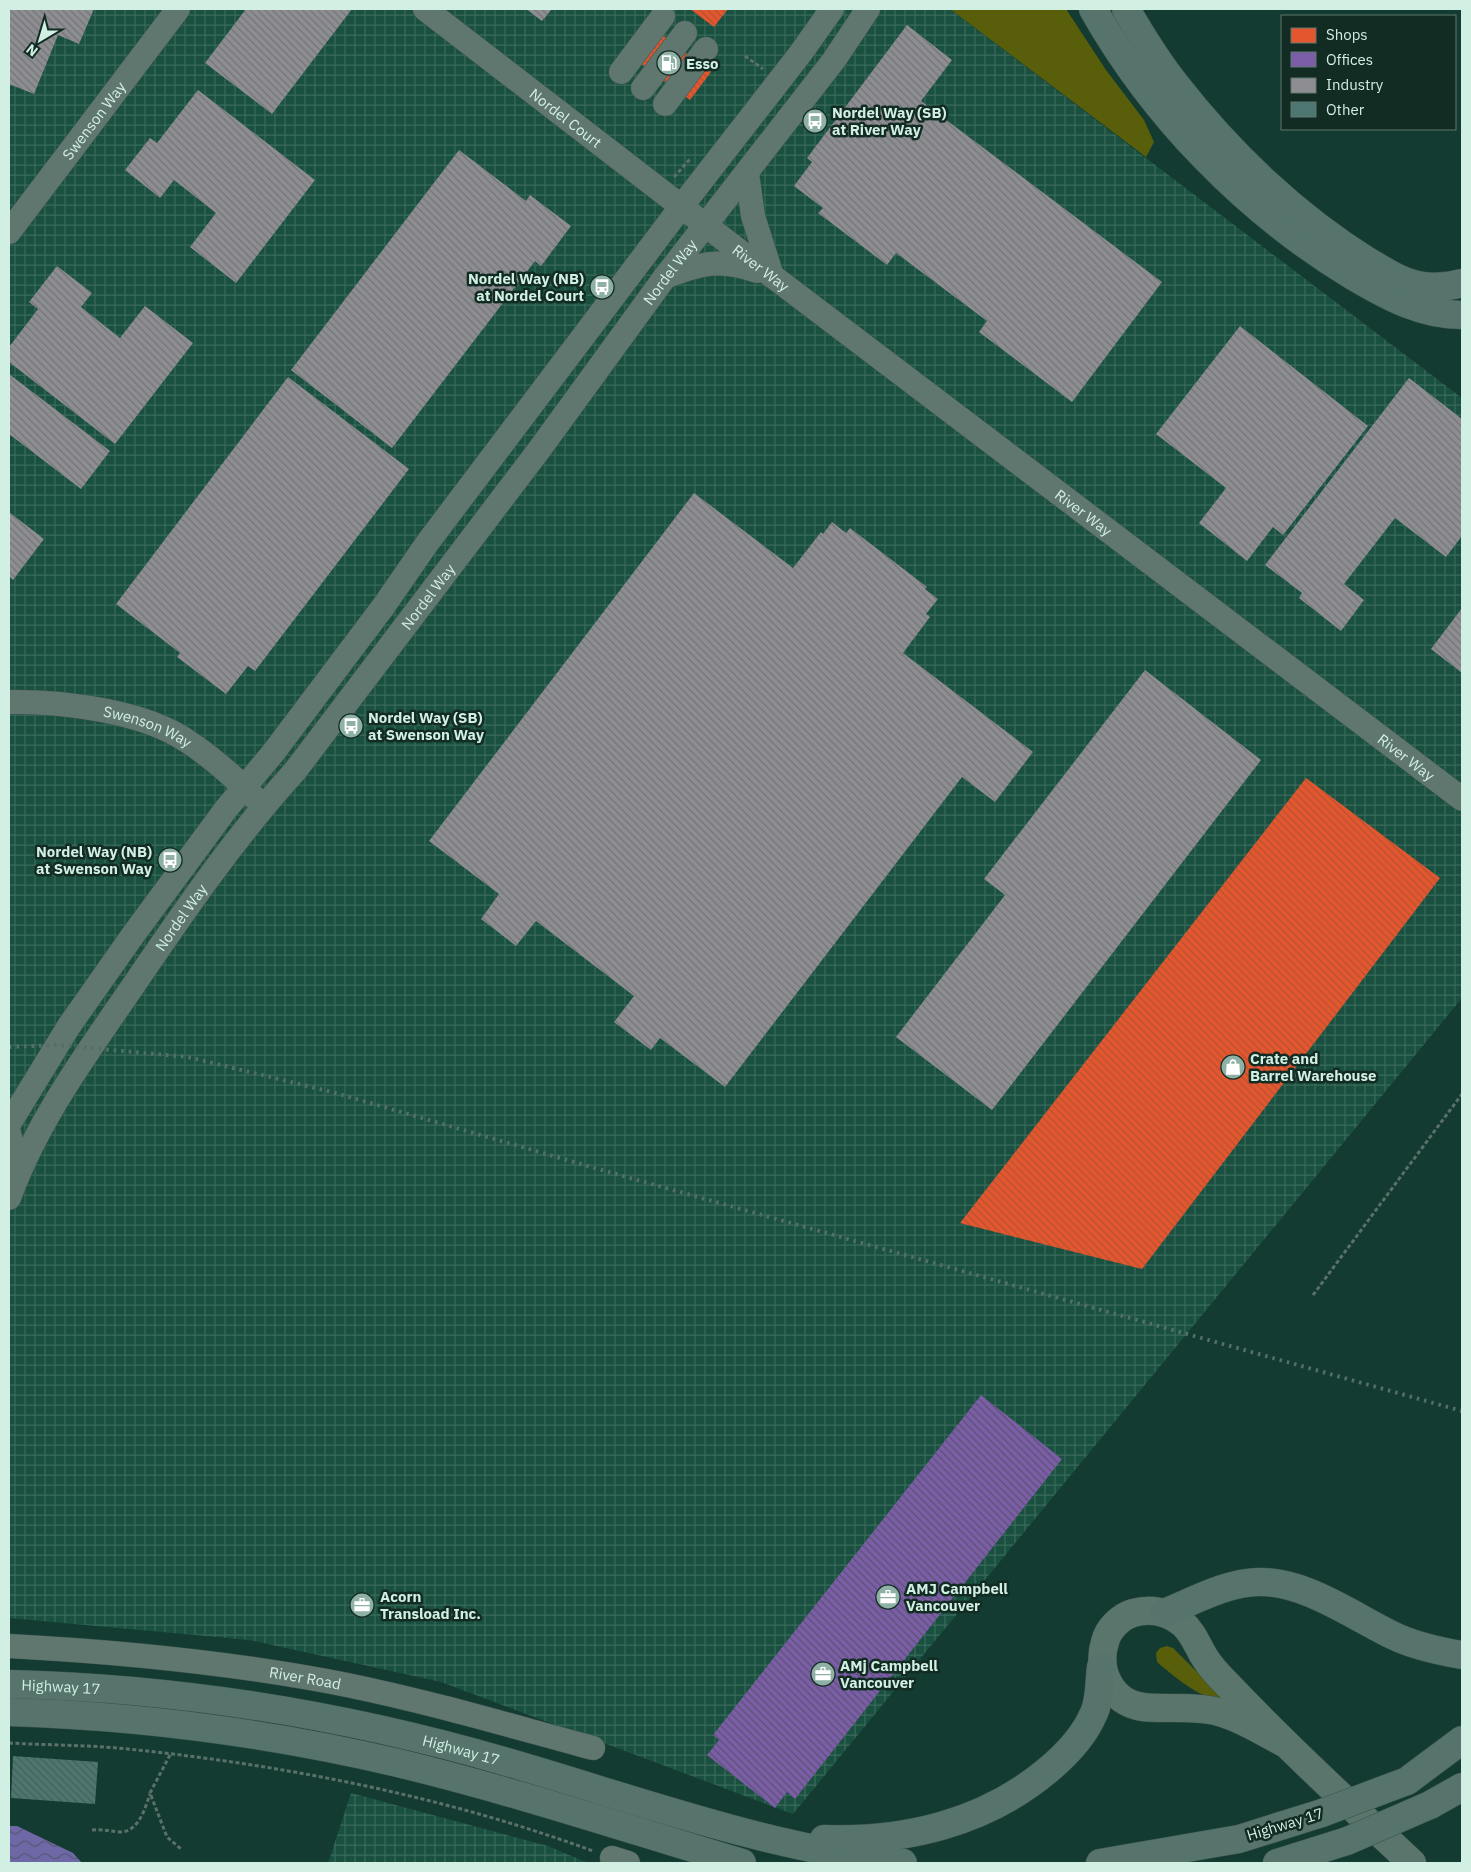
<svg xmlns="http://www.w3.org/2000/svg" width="1471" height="1872" font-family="'IBM Plex Sans',sans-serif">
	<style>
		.industrial { fill: url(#industrial-grid) }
		.green { fill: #585e0a }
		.water { fill: url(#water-waves) }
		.shops { fill: url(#shops-back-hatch) }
		.offices { fill: url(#offices-back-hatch) }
		.industry { fill: url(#industry-back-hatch) }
		.building { fill: url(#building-back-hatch) }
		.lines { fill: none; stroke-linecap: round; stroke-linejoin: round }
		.minor-casing { stroke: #3b544d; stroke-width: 25 }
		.major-casing { stroke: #3b544d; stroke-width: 29 }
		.highway-casing { stroke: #3b544d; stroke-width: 29 }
		.path { stroke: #5a716a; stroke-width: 3; stroke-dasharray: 4 2.5; stroke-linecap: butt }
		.minor { stroke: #60776f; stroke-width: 24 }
		.major { stroke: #5a766c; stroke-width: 28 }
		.highway { stroke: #56746b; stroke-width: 28 }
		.rail { stroke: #546f67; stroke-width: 4; stroke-dasharray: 2.5 5; stroke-linecap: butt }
		.highway-bridge-casing { stroke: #3b544d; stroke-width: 29; stroke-linecap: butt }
		.highway-bridge { stroke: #56746b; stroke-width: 28 }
		.labels { text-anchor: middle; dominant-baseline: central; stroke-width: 5; stroke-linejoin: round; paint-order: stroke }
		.poi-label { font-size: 15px; font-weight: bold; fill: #d1efe3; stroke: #122b23; text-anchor: start }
		.street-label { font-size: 15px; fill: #d1efe3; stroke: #122b23 }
	</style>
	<defs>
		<pattern id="industrial-grid" width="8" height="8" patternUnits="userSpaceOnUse" patternTransform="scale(1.25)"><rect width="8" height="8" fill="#1a5040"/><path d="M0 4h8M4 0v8" fill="none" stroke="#3a6a5b"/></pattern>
		<pattern id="water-waves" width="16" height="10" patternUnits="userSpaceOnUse" patternTransform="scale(1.25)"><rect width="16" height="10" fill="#6e68a7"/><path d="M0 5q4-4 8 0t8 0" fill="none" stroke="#565876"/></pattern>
		<pattern id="shops-back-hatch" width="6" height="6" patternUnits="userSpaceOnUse" patternTransform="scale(1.25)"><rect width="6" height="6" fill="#e4572e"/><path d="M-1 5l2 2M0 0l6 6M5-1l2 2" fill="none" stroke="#b25235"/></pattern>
		<pattern id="offices-back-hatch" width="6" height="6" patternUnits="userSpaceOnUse" patternTransform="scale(1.25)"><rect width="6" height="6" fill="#7b5ea7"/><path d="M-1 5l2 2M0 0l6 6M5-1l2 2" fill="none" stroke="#5a5271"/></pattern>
		<pattern id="industry-back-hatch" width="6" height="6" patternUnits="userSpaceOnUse" patternTransform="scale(1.25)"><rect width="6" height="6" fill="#8d8d92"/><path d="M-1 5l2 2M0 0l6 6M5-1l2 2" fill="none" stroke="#727577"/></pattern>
		<pattern id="building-back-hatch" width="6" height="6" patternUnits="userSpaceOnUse" patternTransform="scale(1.25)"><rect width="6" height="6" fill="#4d7670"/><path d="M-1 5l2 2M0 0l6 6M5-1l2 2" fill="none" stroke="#465f5a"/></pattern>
	</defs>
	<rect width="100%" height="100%" fill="#133b31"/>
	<path class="industrial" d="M9,9H950L1462,398V998L793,1814L441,1682L249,1640L9,1618Z
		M351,1793L548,1846L588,1863H328Z"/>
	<path class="green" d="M950,9H1066L1106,70L1144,120L1154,142L1146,157Z
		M1167,1646L1173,1648L1220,1695L1219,1699C1200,1699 1171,1674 1157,1662L1156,1653L1160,1648Z"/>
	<path class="water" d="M9,1826H17L73,1853L82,1863H9Z"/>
	<path class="shops" d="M690,9H728L714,27Z
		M649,25L711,72L690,100L628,54Z
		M1306,778L1440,878L1142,1269L960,1223Z"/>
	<path class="offices" d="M981,1395L1062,1459L795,1799L787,1792L775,1808L707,1755L719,1740L713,1735Z"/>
	<path class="industry" d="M9,9H94L79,44L58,35L34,94L9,84Z
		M246,9H352L272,114L205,63Z
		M526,9H552L542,21Z
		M907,25L952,60L921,101L1162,282L1072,402L979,332L987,321L896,253L887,265L818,213L823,208L794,186L812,162L807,158Z
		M198,90L315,180L236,283L190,247L216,213L174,180L160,198L125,170L150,138L157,143Z
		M459,150L526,201L530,195L571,226L541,266L535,261L392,448L291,370Z
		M57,266L92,293L81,307L120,338L145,306L193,343L115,444L9,362V347L38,309L29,302Z
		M1240,326L1368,426L1283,535L1273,527L1247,561L1199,523L1226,488L1156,434Z
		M9,374L110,451L81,489L9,434Z
		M288,377L409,469L255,671L248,666L226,694L177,657L180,653L116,604Z
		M1409,378L1462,419V536L1446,557L1395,518L1344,584L1364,600L1341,631L1299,598L1302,593L1265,565Z
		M694,493L793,568L821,532L823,534L832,522L846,533L850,528L927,587L925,589L938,599L926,614L930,617L903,653L1033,752L995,802L962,777L725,1087L660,1038L651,1050L614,1022L634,996L536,921L516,946L481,919L499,894L429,841Z
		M9,512L44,539L13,580L9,576Z
		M1462,608V673L1431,649Z
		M1145,670L1261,760L992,1110L896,1037L1005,895L984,879Z"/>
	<path class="building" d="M13,1756L98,1762L95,1804L11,1798Z"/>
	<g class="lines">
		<defs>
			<g id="minor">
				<path id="s1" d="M425,9L730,244L1462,799"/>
				<path d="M621,72L663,16"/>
				<path d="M643,88L685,33"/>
				<path d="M665,104L706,49"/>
				<path d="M747,173L753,216L772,276"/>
				<path id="s2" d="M9,232L178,9"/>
				<path d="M665,277C701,263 720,258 757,271"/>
				<path id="s3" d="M9,702C62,701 143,711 187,741C212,757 234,777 255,798"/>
				<path d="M9,1124L69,1026L133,935L226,809L273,753L383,607L428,542L681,207L800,54L832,9"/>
				<path d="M9,1133L12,1146L9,1155"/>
				<path id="s4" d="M9,1198C37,1121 85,1056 131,989C182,914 234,838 295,771L539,450L665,277L834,60L868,9"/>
				<path id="s5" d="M9,1646C122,1652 236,1663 347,1685C430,1702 511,1726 593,1748"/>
				<path d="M612,1858L628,1863"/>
			</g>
			<path id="major" d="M1284,1743C1262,1731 1239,1717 1215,1711C1190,1705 1168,1710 1143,1707C1111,1703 1096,1670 1105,1642C1108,1629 1120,1617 1133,1613C1151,1608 1168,1612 1182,1623C1193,1632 1198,1647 1205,1658C1211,1668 1219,1676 1227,1684C1286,1746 1349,1804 1412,1863"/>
			<g id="highway">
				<path d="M1093,9C1154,117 1247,212 1353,276C1387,296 1421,315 1462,315"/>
				<path d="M1126,9C1141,35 1157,61 1176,85C1229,153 1296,217 1369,262C1385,271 1399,281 1417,285C1432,288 1448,287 1462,283"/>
				<path d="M1164,1613C1194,1601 1225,1583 1258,1582C1303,1580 1353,1616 1392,1635C1414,1646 1438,1651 1462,1655"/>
				<path id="s6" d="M9,1684C177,1688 346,1715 507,1762C638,1800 767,1848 903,1863"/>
				<path d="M9,1712C139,1716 270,1733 398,1763C514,1791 628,1829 742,1863"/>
				<path d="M1407,1781L1462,1740"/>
				<path d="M1430,1805L1462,1787"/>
				<path d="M824,1839C905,1842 985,1823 1048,1770C1066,1755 1083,1738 1093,1715C1100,1702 1099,1682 1101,1667"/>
				<path d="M1100,1863L1239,1839L1322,1813"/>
				<path d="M1277,1863L1347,1841"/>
			</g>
		</defs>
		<use href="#minor" class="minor-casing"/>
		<use href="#major" class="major-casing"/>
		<use href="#highway" class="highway-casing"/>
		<path class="path" d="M745,56L763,69
			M674,177L690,159
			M1313,1295L1462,1094
			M9,1743C45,1745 82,1745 118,1748C279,1764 441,1795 593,1851
			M170,1755L150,1793L167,1837L181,1849
			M92,1830C102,1829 110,1831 120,1832C139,1832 145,1808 150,1794"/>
		<use href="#minor" class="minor"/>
		<use href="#major" class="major"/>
		<use href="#highway" class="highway"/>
		<path class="rail" d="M9,1047L57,1045L188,1057L332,1092L598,1169L1462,1411"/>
		<defs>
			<path id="highway-bridge" d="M1322,1813L1407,1781
				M1347,1841L1430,1805"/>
		</defs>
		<use href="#highway-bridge" class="highway-bridge-casing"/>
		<use href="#highway-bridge" class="highway-bridge"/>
	</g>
	<defs>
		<symbol id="fuel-disc" viewBox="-11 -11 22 22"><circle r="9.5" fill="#8eb0a5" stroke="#122b23"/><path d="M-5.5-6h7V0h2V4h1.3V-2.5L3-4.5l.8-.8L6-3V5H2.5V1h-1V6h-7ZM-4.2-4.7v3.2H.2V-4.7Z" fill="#fff"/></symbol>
		<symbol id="bus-disc" viewBox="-11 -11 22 22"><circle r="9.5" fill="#8eb0a5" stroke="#122b23"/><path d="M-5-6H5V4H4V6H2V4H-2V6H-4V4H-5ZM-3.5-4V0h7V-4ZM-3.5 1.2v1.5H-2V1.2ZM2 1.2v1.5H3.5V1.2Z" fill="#fff"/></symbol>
		<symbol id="shop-disc" viewBox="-11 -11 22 22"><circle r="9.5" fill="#8eb0a5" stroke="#122b23"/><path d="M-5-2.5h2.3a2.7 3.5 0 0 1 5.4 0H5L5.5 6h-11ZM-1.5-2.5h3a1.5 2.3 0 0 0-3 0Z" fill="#fff"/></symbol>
		<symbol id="office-disc" viewBox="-11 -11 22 22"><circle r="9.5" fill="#8eb0a5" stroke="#122b23"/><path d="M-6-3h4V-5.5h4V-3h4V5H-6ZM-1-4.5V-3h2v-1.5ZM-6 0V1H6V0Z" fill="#fff"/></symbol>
	</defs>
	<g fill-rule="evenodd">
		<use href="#fuel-disc" x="655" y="49" width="28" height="28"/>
		<use href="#bus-disc" x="801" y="107" width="28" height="28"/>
		<use href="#bus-disc" x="588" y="273" width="28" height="28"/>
		<use href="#bus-disc" x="337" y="712" width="28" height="28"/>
		<use href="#bus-disc" x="156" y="846" width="28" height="28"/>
		<use href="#shop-disc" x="1219" y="1053" width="28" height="28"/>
		<use href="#office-disc" x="874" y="1583" width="28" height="28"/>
		<use href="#office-disc" x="348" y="1591" width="28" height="28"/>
		<use href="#office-disc" x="809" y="1660" width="28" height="28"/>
	</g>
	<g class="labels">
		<g class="poi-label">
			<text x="686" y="63">Esso</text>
			<text x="832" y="112">Nordel Way (SB)<tspan x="832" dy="17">at River Way</tspan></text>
			<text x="584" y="278" text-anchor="end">Nordel Way (NB)<tspan x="584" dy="17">at Nordel Court</tspan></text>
			<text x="368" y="717">Nordel Way (SB)<tspan x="368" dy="17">at Swenson Way</tspan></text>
			<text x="152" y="851" text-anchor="end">Nordel Way (NB)<tspan x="152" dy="17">at Swenson Way</tspan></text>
			<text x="1250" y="1058">Crate and<tspan x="1250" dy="17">Barrel Warehouse</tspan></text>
			<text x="906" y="1588">AMJ Campbell<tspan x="906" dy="17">Vancouver</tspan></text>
			<text x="380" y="1596">Acorn<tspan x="380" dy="17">Transload Inc.</tspan></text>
			<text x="840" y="1665">AMj Campbell<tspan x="840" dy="17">Vancouver</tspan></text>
		</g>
		<g class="street-label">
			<text stroke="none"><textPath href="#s1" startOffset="178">Nordel Court</textPath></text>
			<text stroke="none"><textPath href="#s2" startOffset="140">Swenson Way</textPath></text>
			<text stroke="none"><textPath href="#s1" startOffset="424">River Way</textPath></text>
			<text stroke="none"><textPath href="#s4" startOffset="1140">Nordel Way</textPath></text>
			<text stroke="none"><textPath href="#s1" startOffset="829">River Way</textPath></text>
			<text stroke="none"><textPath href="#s4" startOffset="735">Nordel Way</textPath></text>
			<text stroke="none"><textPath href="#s3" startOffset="142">Swenson Way</textPath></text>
			<text stroke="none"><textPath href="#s1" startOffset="1234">River Way</textPath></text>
			<text stroke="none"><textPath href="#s4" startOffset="330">Nordel Way</textPath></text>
			<text stroke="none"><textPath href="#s5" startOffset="298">River Road</textPath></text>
			<text stroke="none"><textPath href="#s6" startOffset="52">Highway 17</textPath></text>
			<text stroke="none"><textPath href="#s6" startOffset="458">Highway 17</textPath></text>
			<text transform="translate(1285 1824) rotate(-17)">Highway 17</text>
		</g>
	</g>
	<rect width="1471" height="1872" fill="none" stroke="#d1efe3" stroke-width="20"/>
	<rect x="1281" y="15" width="175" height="115" fill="#122b23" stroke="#5e7970"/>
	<rect x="1291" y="28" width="25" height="15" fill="#e4572e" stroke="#5e7970"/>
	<text x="1326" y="40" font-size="15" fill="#d1efe3">Shops</text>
	<rect x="1291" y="52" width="25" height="15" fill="#7b5ea7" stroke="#5e7970"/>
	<text x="1326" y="65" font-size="15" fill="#d1efe3">Offices</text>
	<rect x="1291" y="78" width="25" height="15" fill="#8d8d92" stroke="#5e7970"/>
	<text x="1326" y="90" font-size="15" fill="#d1efe3">Industry</text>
	<rect x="1291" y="102" width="25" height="15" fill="#4d7670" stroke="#5e7970"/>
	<text x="1326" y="115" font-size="15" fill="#d1efe3">Other</text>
	<g transform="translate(40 40) rotate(218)" stroke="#122b23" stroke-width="4" paint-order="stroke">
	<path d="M0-4L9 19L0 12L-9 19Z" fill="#d1efe3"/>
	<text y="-8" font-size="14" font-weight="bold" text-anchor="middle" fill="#d1efe3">N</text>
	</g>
</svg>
